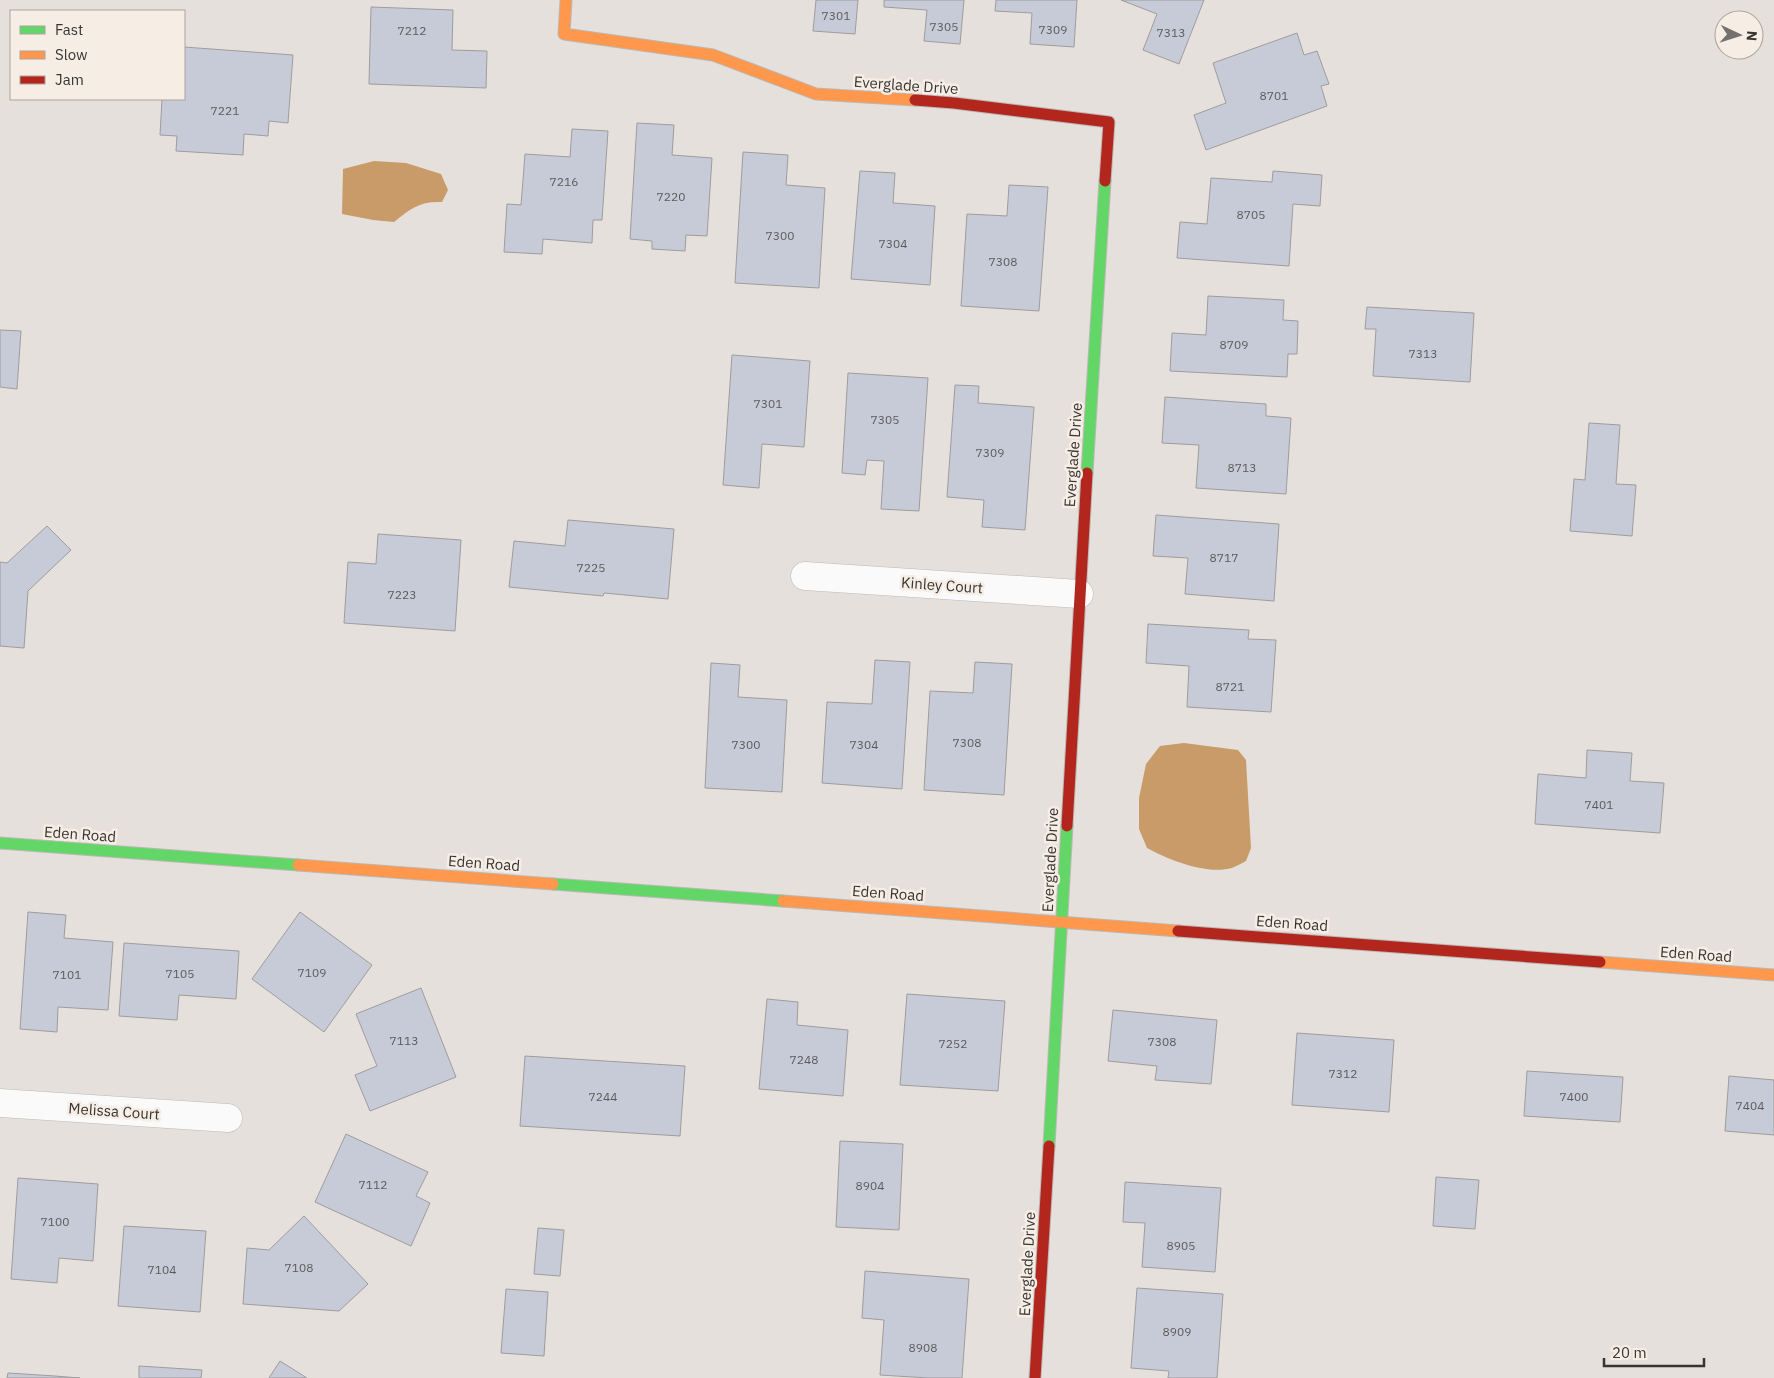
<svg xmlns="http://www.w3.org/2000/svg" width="1774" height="1378" font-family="'IBM Plex Sans',sans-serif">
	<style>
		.water { fill: #c89b69 }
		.building { fill: #c7cbd8; stroke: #9e9c9c }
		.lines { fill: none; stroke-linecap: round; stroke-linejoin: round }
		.street-casing { stroke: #bcb8b4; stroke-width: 29 }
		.fast-casing { stroke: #bcb8b4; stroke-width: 13 }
		.slow-casing { stroke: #bcb8b4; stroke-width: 13 }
		.jam-casing { stroke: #bcb8b4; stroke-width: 13 }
		.street { stroke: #fbfafa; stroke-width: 28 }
		.fast { stroke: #63d668; stroke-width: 11 }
		.slow { stroke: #ff974d; stroke-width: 11 }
		.jam { stroke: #b3261e; stroke-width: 11 }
		.labels { text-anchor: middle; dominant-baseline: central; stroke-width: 5; stroke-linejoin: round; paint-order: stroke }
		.number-label { font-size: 12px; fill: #5b5a5b }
		.street-label { font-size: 15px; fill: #373431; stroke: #f6ede5 }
	</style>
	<rect width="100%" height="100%" fill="#e5e0dc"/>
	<path class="water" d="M374,161L406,163L441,174L448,190L442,202C420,201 411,208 394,222L373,220L342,214L343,169Z
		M1184,743L1238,750L1246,760L1251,848L1246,861C1242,863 1237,866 1232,868C1206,875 1169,860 1147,848L1139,829V798L1146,764L1160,746Z"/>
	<path class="building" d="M816,0H858L855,34L813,31Z
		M884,0H964L960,44L924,41L927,10L884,7Z
		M996,0H1077L1074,47L1030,44L1032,13L995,11Z
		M1121,0H1204L1179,64L1143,50L1157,14Z
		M371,7L453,10L452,50L487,51L486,88L369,84Z
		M1297,33L1304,55L1317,51L1329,84L1321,86L1327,106L1206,150L1194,115L1226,103L1213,63Z
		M184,47L293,55L288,123L269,121L268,136L244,134L243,155L176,151L177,136L160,135L162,99H184Z
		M637,123L674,125L672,155L712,158L707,236L686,235L685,251L652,249V241L630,239Z
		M572,129L608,131L602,220H593L592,243L543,239L542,254L504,252L507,204L521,205L525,154L570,157Z
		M743,152L788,155L786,185L825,188L819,288L735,283Z
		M860,171L895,173L893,203L935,206L930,285L851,279Z
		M1273,171L1322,175L1320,206L1293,204L1289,266L1177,258L1180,222L1207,224L1211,178L1272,182Z
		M1009,185L1048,187L1039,311L961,306L967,214L1007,216Z
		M1208,296L1284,300L1283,320L1298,321L1297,354H1288L1287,377L1170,371L1172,333L1206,335Z
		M1367,307L1474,313L1470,382L1373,376L1376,329H1365Z
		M0,330L21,331L17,389L0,387Z
		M732,355L810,361L804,447L762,444L759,488L723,485Z
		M848,373L928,378L919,511L881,509L884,461L867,460L865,475L842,473Z
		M955,385L979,386L978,403L1034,407L1025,530L982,527L984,500L947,497Z
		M1165,397L1266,404V416L1291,418L1286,494L1196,488L1199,445L1162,443Z
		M1589,423L1620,425L1616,484L1636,485L1632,536L1570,531L1574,479L1585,480Z
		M1156,515L1279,524L1274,601L1185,594L1188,558L1153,556Z
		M568,520L674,529L668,599L604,593L603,596L509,587L514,541L565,546Z
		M47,526L71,550L28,591L24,648L0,646V562L7,563Z
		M378,534L461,540L455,631L344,623L348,562L376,564Z
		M1148,624L1249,630L1248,639L1276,640L1271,712L1187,707L1189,666L1146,663Z
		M875,660L910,662L902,789L822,783L827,702L872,704Z
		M975,662L1012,664L1004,795L924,790L930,691L973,693Z
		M711,663L740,665L738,697L787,700L782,792L705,788Z
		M1587,750L1632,753L1630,781L1664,783L1660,833L1535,824L1538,774L1586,778Z
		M28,912L66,915L64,938L113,942L108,1010L58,1007L57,1032L20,1029Z
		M300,912L372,965L324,1032L252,979Z
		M124,943L239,951L236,999L179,995L177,1020L119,1016Z
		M421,988L456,1077L370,1111L355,1075L377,1066L356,1014Z
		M907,994L1005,1001L998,1091L900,1085Z
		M767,999L798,1002L797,1025L848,1030L843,1096L759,1089Z
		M1113,1010L1217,1020L1211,1084L1155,1080L1157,1066L1108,1061Z
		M1297,1033L1394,1040L1389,1112L1292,1105Z
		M525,1056L685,1066L680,1136L520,1126Z
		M1527,1071L1623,1077L1620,1122L1524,1116Z
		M1729,1076L1774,1080V1135L1725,1131Z
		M346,1134L428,1172L416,1196L430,1203L411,1246L315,1202Z
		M840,1141L903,1144L899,1230L836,1227Z
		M1436,1177L1479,1180L1475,1229L1433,1226Z
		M18,1178L98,1184L93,1261L59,1258L57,1283L11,1279Z
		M1125,1182L1221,1188L1215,1272L1142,1267L1145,1223L1123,1222Z
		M304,1216L368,1284L339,1311L243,1304L247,1248L269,1250Z
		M124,1226L206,1231L200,1312L118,1306Z
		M538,1228L564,1230L560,1276L534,1274Z
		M865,1271L969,1279L962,1378H928L880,1375L884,1320L862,1318Z
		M1137,1288L1223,1294L1217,1378H1168L1169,1371L1131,1368Z
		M506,1289L548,1292L544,1356L501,1353Z
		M280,1361L307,1378H269Z
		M139,1366L202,1370L201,1378H139Z
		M8,1373L55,1376L80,1378H7Z"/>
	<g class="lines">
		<defs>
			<path id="street" d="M805,576L1079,594
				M0,1103L228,1118"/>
			<path id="fast" d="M1087,473L1105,181
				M0,843L298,865
				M553,884L783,901
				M1049,1146L1067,826"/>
			<path id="slow" d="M566,0L564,34L713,55L816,94L915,100
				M298,865L553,884
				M783,901L1178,931
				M1600,962L1774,975"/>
			<path id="jam" d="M915,100L954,103L1109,122L1105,181
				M1067,826L1087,473
				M1178,931L1600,962
				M1035,1378L1049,1146"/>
		</defs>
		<use href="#street" class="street-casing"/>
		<use href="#fast" class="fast-casing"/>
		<use href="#slow" class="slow-casing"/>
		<use href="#jam" class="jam-casing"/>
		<use href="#street" class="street"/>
		<use href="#fast" class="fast"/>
		<use href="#slow" class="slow"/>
		<use href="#jam" class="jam"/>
	</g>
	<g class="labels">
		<g class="number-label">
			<text x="836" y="15">7301</text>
			<text x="944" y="26">7305</text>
			<text x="1053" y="29">7309</text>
			<text x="412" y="30">7212</text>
			<text x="1171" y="32">7313</text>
			<text x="1274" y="95">8701</text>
			<text x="225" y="110">7221</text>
			<text x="564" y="181">7216</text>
			<text x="671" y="196">7220</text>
			<text x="1251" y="214">8705</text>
			<text x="780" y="235">7300</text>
			<text x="893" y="243">7304</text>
			<text x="1003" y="261">7308</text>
			<text x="1234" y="344">8709</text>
			<text x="1423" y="353">7313</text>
			<text x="768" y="403">7301</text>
			<text x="885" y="419">7305</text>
			<text x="990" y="452">7309</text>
			<text x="1242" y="467">8713</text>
			<text x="1224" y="557">8717</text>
			<text x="591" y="567">7225</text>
			<text x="402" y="594">7223</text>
			<text x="1230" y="686">8721</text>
			<text x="967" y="742">7308</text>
			<text x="746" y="744">7300</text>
			<text x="864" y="744">7304</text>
			<text x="1599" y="804">7401</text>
			<text x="312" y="972">7109</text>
			<text x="180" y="973">7105</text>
			<text x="67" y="974">7101</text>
			<text x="404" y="1040">7113</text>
			<text x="1162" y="1041">7308</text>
			<text x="953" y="1043">7252</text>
			<text x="804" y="1059">7248</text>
			<text x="1343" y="1073">7312</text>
			<text x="603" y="1096">7244</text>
			<text x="1574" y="1096">7400</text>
			<text x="1750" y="1105">7404</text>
			<text x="373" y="1184">7112</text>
			<text x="870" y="1185">8904</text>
			<text x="55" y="1221">7100</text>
			<text x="1181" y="1245">8905</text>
			<text x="299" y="1267">7108</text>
			<text x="162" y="1269">7104</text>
			<text x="1177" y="1331">8909</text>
			<text x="923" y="1347">8908</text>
		</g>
		<g class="street-label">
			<text transform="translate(906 85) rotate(4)">Everglade Drive</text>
			<text transform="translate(1073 455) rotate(-86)">Everglade Drive</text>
			<text transform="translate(942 585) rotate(4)">Kinley Court</text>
			<text transform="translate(80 834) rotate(4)">Eden Road</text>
			<text transform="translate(1050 860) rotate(-87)">Everglade Drive</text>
			<text transform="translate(484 863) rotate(4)">Eden Road</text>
			<text transform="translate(888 893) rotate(4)">Eden Road</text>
			<text transform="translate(1292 923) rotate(4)">Eden Road</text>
			<text transform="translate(1696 954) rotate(4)">Eden Road</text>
			<text transform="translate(114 1111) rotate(4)">Melissa Court</text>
			<text transform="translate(1027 1264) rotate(-87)">Everglade Drive</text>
		</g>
	</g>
	<rect x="10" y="10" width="175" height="90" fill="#f6ede5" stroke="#aaa39d"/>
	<rect x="20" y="26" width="25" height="8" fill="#63d668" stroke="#aaa39d"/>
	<text x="55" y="35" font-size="15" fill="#373431">Fast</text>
	<rect x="20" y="51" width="25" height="8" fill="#ff974d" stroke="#aaa39d"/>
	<text x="55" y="60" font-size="15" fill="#373431">Slow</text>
	<rect x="20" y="76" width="25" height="8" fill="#b3261e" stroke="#aaa39d"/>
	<text x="55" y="85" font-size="15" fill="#373431">Jam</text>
	<g transform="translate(1739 35) rotate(94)"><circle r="24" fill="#f6ede5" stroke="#aaa39d"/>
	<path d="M0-4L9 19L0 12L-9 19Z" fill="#74706d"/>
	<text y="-8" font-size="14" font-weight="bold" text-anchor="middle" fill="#373431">N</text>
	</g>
	<path d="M1604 1358v8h100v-8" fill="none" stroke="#373431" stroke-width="2.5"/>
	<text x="1612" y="1358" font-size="15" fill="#373431" stroke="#f6ede5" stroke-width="4" paint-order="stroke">20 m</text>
</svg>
